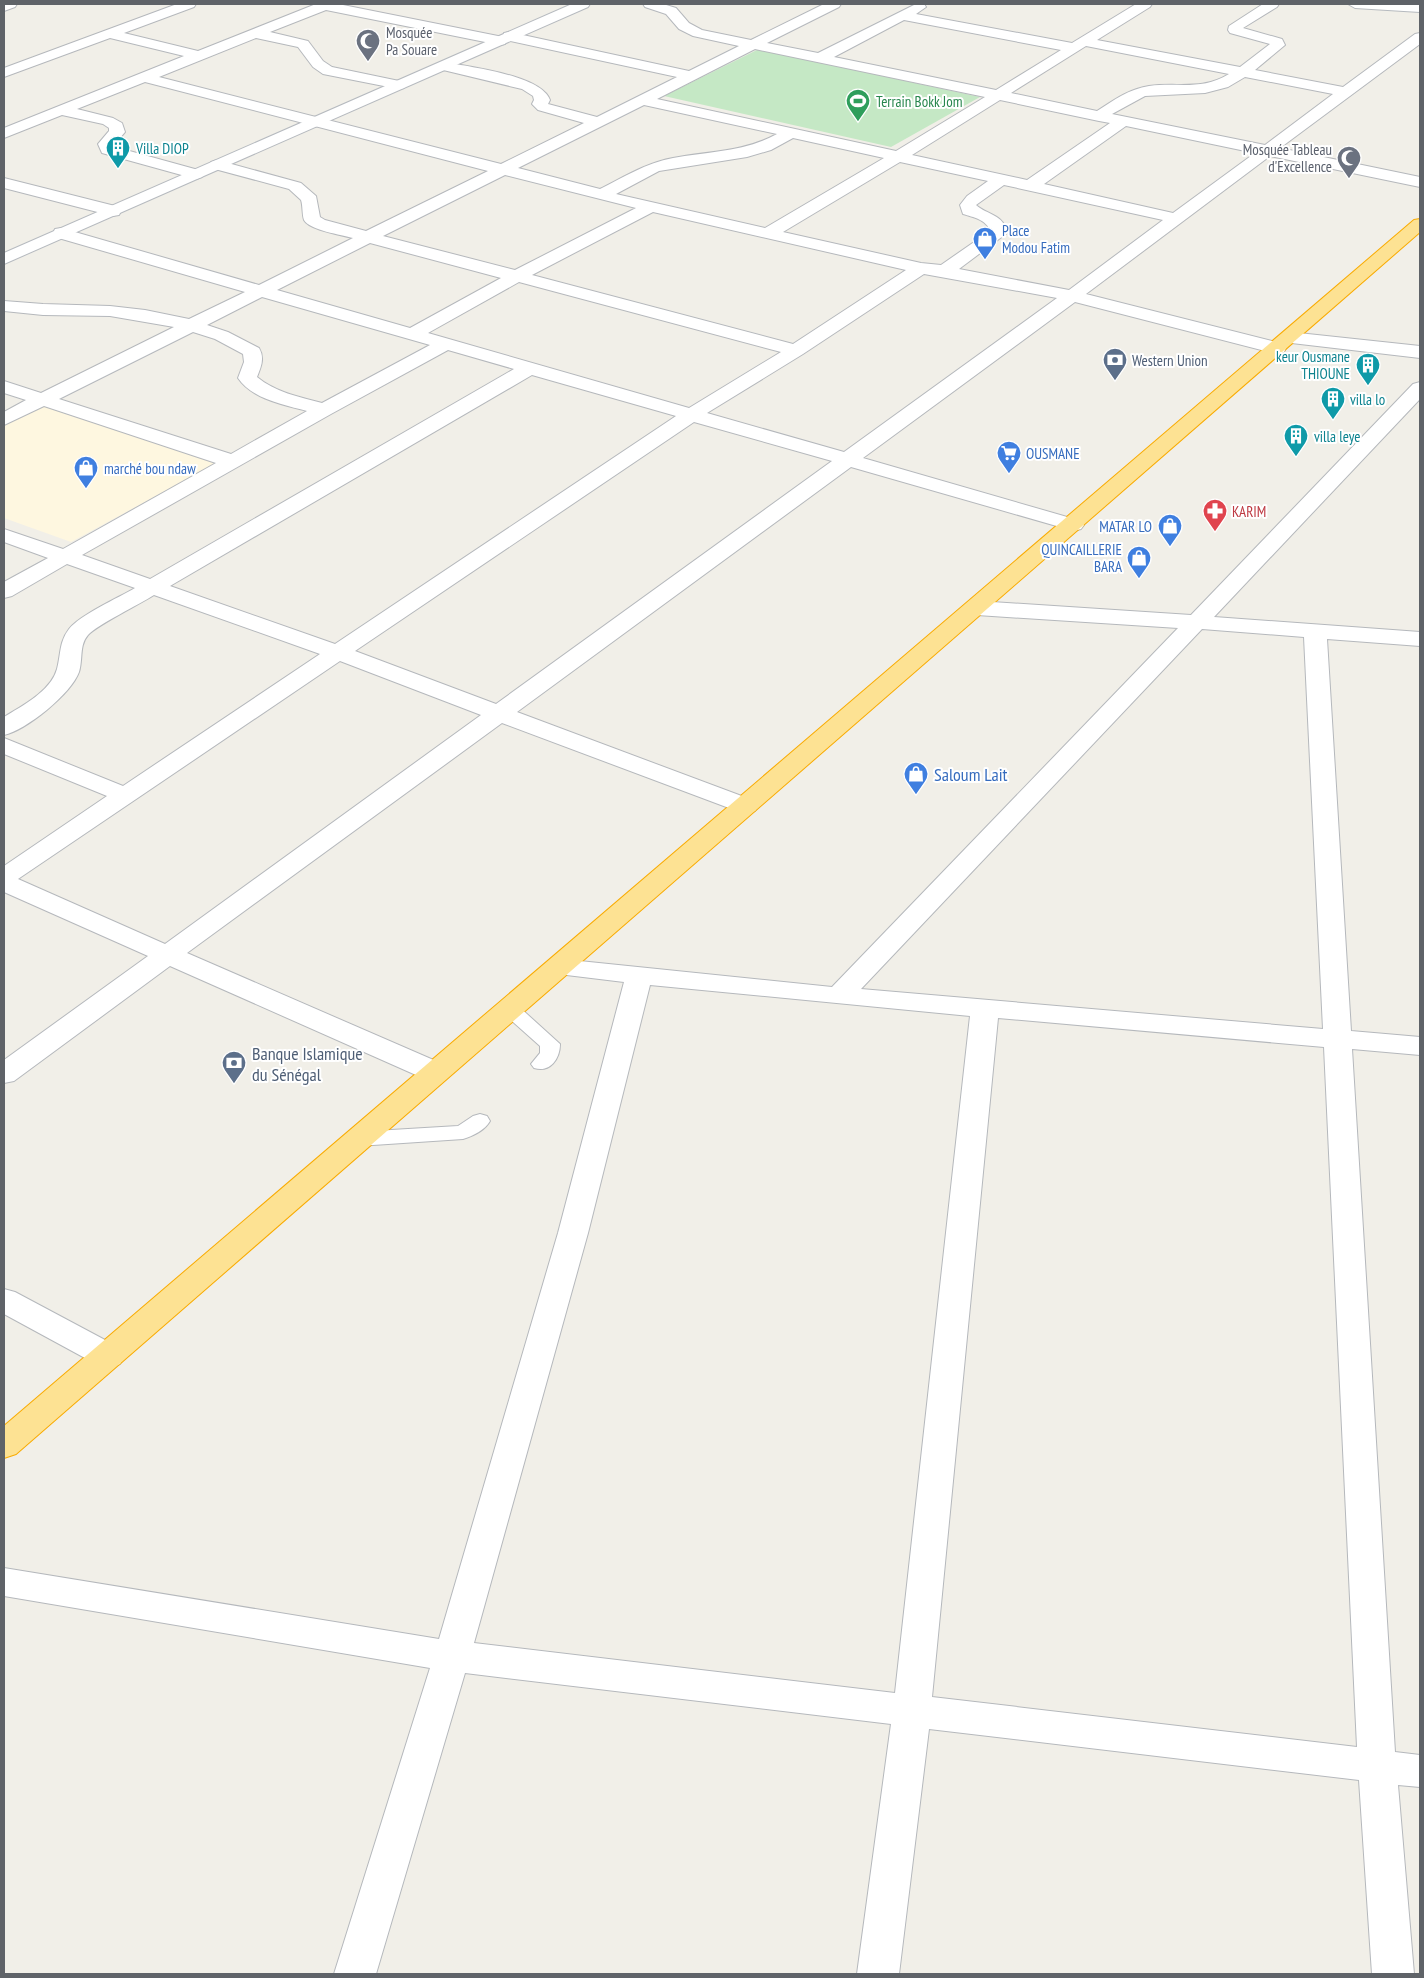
<svg xmlns="http://www.w3.org/2000/svg" width="1424" height="1978" font-family="'PT Sans Narrow',sans-serif">
	<style>
		.commercial { fill: #fef7e0 }
		.green { fill: #c5e8c5 }
		.lines { fill: none; stroke-linecap: round; stroke-linejoin: round }
		.lane-casing { stroke: #b5b8bc; stroke-width: 2 }
		.street-casing { stroke: #b5b8bc; stroke-width: 2 }
		.secondary-casing { stroke: #b6babf; stroke-width: 2 }
		.highway-casing { stroke: #f9ab00; stroke-width: 2 }
		.lane { fill: #fff; fill-rule: evenodd }
		.street { fill: #fff; fill-rule: evenodd }
		.secondary { fill: #fff; fill-rule: evenodd }
		.highway { fill: #fde293; fill-rule: evenodd }
		.labels { text-anchor: middle; dominant-baseline: central; stroke-width: 4; stroke-linejoin: round; paint-order: stroke }
		.far-worship-label { font-size: 15px; fill: #5b616d; stroke: #fff; text-anchor: start }
		.far-leisure-label { font-size: 15px; fill: #27864d; stroke: #fff; text-anchor: start }
		.far-culture-label { font-size: 15px; fill: #0d838f; stroke: #fff; text-anchor: start }
		.far-shop-label { font-size: 15px; fill: #366cbe; stroke: #fff; text-anchor: start }
		.far-service-label { font-size: 15px; fill: #4e5e75; stroke: #fff; text-anchor: start }
		.far-health-label { font-size: 15px; fill: #be3a42; stroke: #fff; text-anchor: start }
		.shop-label { font-size: 18px; fill: #366cbe; stroke: #fff; text-anchor: start }
		.service-label { font-size: 18px; fill: #4e5e75; stroke: #fff; text-anchor: start }
	</style>
	<rect width="100%" height="100%" fill="#f1efe8"/>
	<path class="commercial" d="M47,405L222,460L71,542L4,518V425Z"/>
	<path class="green" d="M759,49L980,97L891,147L664,96Z"/>
	<g class="lines">
		<defs>
			<path id="lane" d="M510,1003L517,1005L560,1044C560,1059 550,1073 534,1068L531,1064L540,1053V1046L503,1013L501,1009L503,1005Z
				M480,1114L487,1116L490,1121C485,1130 473,1136 463,1139L358,1146L351,1144L348,1139L351,1134L358,1132L458,1126L473,1116Z"/>
			<path id="street" d="M4,4H17L15,7L4,11Z
				M177,4H196L194,7L124,33L198,51L316,4H338L503,37L504,33L509,32L689,71L739,46L693,36L679,29L666,14L645,7L643,4H663L676,8L689,23L702,30L751,40L824,4H841L839,7L767,43L818,53L916,4H924L926,7L916,14L1072,43L1136,4H1152L1150,7L1097,40L1240,67L1270,44L1230,33L1228,30L1229,26L1263,4H1279L1277,7L1243,28L1282,39L1285,45L1255,70L1343,87L1415,34L1420,33V44L1280,148L1420,177V187L1270,156L1086,294L1284,344L1286,348L1284,352L1277,354L1075,302L863,458L1081,521L1084,525L1081,529L1074,531L1067,529L851,467L517,712L755,801L758,806L755,811L746,813L737,811L502,723L187,953L445,1065L449,1072L445,1079L435,1081L425,1079L170,966L14,1081L4,1083V1060L148,956L4,892V866L107,796L4,754V738L123,786L320,654L154,595C140,604 97,625 88,635C79,645 83,660 79,672C71,694 26,730 4,735V717C22,706 51,691 57,669C61,654 59,642 69,629C80,615 118,598 135,588L67,564L12,596L4,598V582L48,558L4,542V529L63,549L216,463L44,406L4,425V412L26,400L4,393V381L41,393L174,327L110,316L43,315L4,311V301L43,304L110,306L145,310L189,319L245,292L55,237L53,233L55,229L61,228L259,285L353,238C342,235 309,230 304,220C302,214 303,206 301,200L289,189L211,168L209,165L211,162L217,160L301,183L316,196L320,217L325,220L366,231L488,171L145,82L77,109L113,118L122,123L125,132L114,145L115,147L202,171L204,174L202,177L196,179L102,153L98,144L109,131V128L103,124L62,115L4,138V128L184,56L110,38L4,77V68ZM326,10L500,45L505,44L506,40L677,77L597,117L548,104L550,100C541,75 469,67 444,62L439,63L437,66L439,69L522,89L533,96L534,100L532,104L538,110L584,123L501,164L159,77L256,38L298,47L313,67L323,74L399,89L404,88L406,85L404,82L332,67L323,61L308,41L270,32ZM904,20L1061,50L996,90L834,57ZM1086,46L1229,74C1201,91 1179,82 1149,86C1129,89 1114,100 1097,111L1011,93ZM755,49L985,97L896,151L657,99ZM1245,77L1333,94L1265,145L1112,114L1145,96L1205,93L1228,87ZM1000,100L1099,121L1110,123L1027,180L912,155ZM644,105L777,134C744,152 709,151 673,158C646,163 624,177 600,189L518,168ZM1126,126L1255,153L1173,213L1044,184ZM793,138L884,158L765,228L616,194L659,171L747,157L771,150ZM900,162L988,181L967,196L960,205L963,214C973,217 987,220 990,231L941,265L921,263L783,232ZM505,175L636,208L515,270L383,236ZM1004,185L1163,220L1069,290L959,269L1007,233C1004,214 987,215 976,205ZM653,212L906,270L793,344L532,275ZM370,243L501,278L410,328L277,290ZM924,274L1057,298L844,452L707,413L803,354ZM519,282L781,352L689,408L428,333ZM262,297L430,345L322,403C299,397 275,392 257,377C261,367 265,358 259,348L228,332L207,325ZM193,332L215,339L243,354L244,362L238,378C252,399 284,405 307,411L231,454L59,399ZM448,350L514,369L150,579L82,555L331,414ZM532,375L676,416L335,644L170,586ZM694,422L832,461L496,704L355,651ZM340,661L481,715L165,944L18,879Z
				M4,178L119,207L121,211L119,215L113,216L4,188Z
				M1289,332L1420,346V358L1283,342L1280,338L1283,334Z
				M1420,382V399L1214,617L1420,632V646L1327,639L1351,1031L1420,1037V1055L1352,1049L1395,1752L1420,1755V1787L1398,1785L1414,1974H1372L1359,1780L929,1729L899,1974H857L891,1724L465,1673L376,1974H334L430,1668L4,1596V1568L439,1639L558,1233L624,982L550,973L546,967L550,961L560,959L832,987L1178,628L977,615L969,613L966,608L969,603L977,601L1191,615L1413,384ZM1202,629L1304,637L1323,1029L861,989ZM650,985L970,1016L895,1693L474,1643L588,1233ZM998,1018L1324,1047L1357,1747L932,1697Z
				M4,1289L15,1292L120,1348L124,1356L120,1364L108,1368L96,1364L4,1314Z"/>
			<path id="secondary" d="M572,4H590L588,7L4,264V253Z
				M1348,4H1420V12L1355,8Z"/>
			<path id="highway" d="M1420,219V232L16,1454L4,1458V1426L1414,220Z"/>
		</defs>
		<use href="#lane" class="lane-casing"/>
		<use href="#street" class="street-casing"/>
		<use href="#secondary" class="secondary-casing"/>
		<use href="#highway" class="highway-casing"/>
		<use href="#lane" class="lane"/>
		<use href="#street" class="street"/>
		<use href="#secondary" class="secondary"/>
		<use href="#highway" class="highway"/>
	</g>
	<defs>
		<symbol id="mosque-pin" viewBox="-11 -11 22 30"><path d="M0 17L-7.5 6A9.5 9.5 0 1 1 7.5 6Z" fill="#6b7280" stroke="#fff"/><path d="M3.5-4.9A6 6 0 1 0 3.5 4.9A5 5 0 1 1 3.5-4.9Z" fill="#fff"/></symbol>
		<symbol id="stadium-pin" viewBox="-11 -11 22 30"><path d="M0 17L-7.5 6A9.5 9.5 0 1 1 7.5 6Z" fill="#2e9e5b" stroke="#fff"/><path d="M0-5a6.5 5 0 1 0 0 10a6.5 5 0 1 0 0-10ZM-3.5-1.8h7v3.6h-7Z" fill="#fff"/></symbol>
		<symbol id="building-pin" viewBox="-11 -11 22 30"><path d="M0 17L-7.5 6A9.5 9.5 0 1 1 7.5 6Z" fill="#0f9aa8" stroke="#fff"/><path d="M-4-6H4V6H1V3H-1V6H-4ZM-2.5-4.3h1.7v1.8h-1.7ZM.8-4.3h1.7v1.8H.8ZM-2.5-1h1.7V.8h-1.7ZM.8-1h1.7V.8H.8Z" fill="#fff"/></symbol>
		<symbol id="shop-pin" viewBox="-11 -11 22 30"><path d="M0 17L-7.5 6A9.5 9.5 0 1 1 7.5 6Z" fill="#3f7fe0" stroke="#fff"/><path d="M-5-2.5h2.3a2.7 3.5 0 0 1 5.4 0H5L5.5 6h-11ZM-1.5-2.5h3a1.5 2.3 0 0 0-3 0Z" fill="#fff"/></symbol>
		<symbol id="bank-pin" viewBox="-11 -11 22 30"><path d="M0 17L-7.5 6A9.5 9.5 0 1 1 7.5 6Z" fill="#5c6f8a" stroke="#fff"/><path d="M-6-4H6V4H-6ZM0-2.3a2.3 2.3 0 1 0 0 4.6a2.3 2.3 0 1 0 0-4.6Z" fill="#fff"/></symbol>
		<symbol id="supermarket-pin" viewBox="-11 -11 22 30"><path d="M0 17L-7.5 6A9.5 9.5 0 1 1 7.5 6Z" fill="#3f7fe0" stroke="#fff"/><path d="M-6-5.5h2.5l.6 2H6L4.5 2H-2.5L-4.4-4H-6ZM-1.5 3.2a1.3 1.3 0 1 0 .1 0ZM3 3.2a1.3 1.3 0 1 0 .1 0Z" fill="#fff"/></symbol>
		<symbol id="pharmacy-pin" viewBox="-11 -11 22 30"><path d="M0 17L-7.5 6A9.5 9.5 0 1 1 7.5 6Z" fill="#e0444e" stroke="#fff"/><path d="M-2-6h4v4h4v4h-4v4h-4v-4h-4v-4h4Z" fill="#fff"/></symbol>
	</defs>
	<g fill-rule="evenodd">
		<use href="#mosque-pin" x="354" y="27" width="28" height="38"/>
		<use href="#stadium-pin" x="844" y="87" width="28" height="38"/>
		<use href="#building-pin" x="104" y="134" width="28" height="38"/>
		<use href="#mosque-pin" x="1335" y="144" width="28" height="38"/>
		<use href="#shop-pin" x="971" y="225" width="28" height="38"/>
		<use href="#bank-pin" x="1101" y="346" width="28" height="38"/>
		<use href="#building-pin" x="1354" y="351" width="28" height="38"/>
		<use href="#building-pin" x="1319" y="385" width="28" height="38"/>
		<use href="#building-pin" x="1282" y="422" width="28" height="38"/>
		<use href="#supermarket-pin" x="995" y="439" width="28" height="38"/>
		<use href="#shop-pin" x="72" y="454" width="28" height="38"/>
		<use href="#pharmacy-pin" x="1201" y="497" width="28" height="38"/>
		<use href="#shop-pin" x="1156" y="512" width="28" height="38"/>
		<use href="#shop-pin" x="1125" y="544" width="28" height="38"/>
		<use href="#shop-pin" x="902" y="760" width="28" height="38"/>
		<use href="#bank-pin" x="220" y="1049" width="28" height="38"/>
	</g>
	<g class="labels">
		<g class="far-worship-label">
			<text x="386" y="32">Mosquée<tspan x="386" dy="17">Pa Souare</tspan></text>
			<text x="1332" y="149" text-anchor="end">Mosquée Tableau<tspan x="1332" dy="17">d'Excellence</tspan></text>
		</g>
		<g class="far-leisure-label">
			<text x="876" y="101">Terrain Bokk Jom</text>
		</g>
		<g class="far-culture-label">
			<text x="136" y="148">Villa DIOP</text>
			<text x="1350" y="356" text-anchor="end">keur Ousmane<tspan x="1350" dy="17">THIOUNE</tspan></text>
			<text x="1350" y="399">villa lo</text>
			<text x="1314" y="436">villa leye</text>
		</g>
		<g class="far-shop-label">
			<text x="1002" y="230">Place<tspan x="1002" dy="17">Modou Fatim</tspan></text>
			<text x="1026" y="453">OUSMANE</text>
			<text x="104" y="468">marché bou ndaw</text>
			<text x="1152" y="526" text-anchor="end">MATAR LO</text>
			<text x="1122" y="549" text-anchor="end">QUINCAILLERIE<tspan x="1122" dy="17">BARA</tspan></text>
		</g>
		<g class="far-service-label">
			<text x="1132" y="360">Western Union</text>
		</g>
		<g class="far-health-label">
			<text x="1232" y="511">KARIM</text>
		</g>
		<g class="shop-label">
			<text x="934" y="774">Saloum Lait</text>
		</g>
		<g class="service-label">
			<text x="252" y="1053">Banque Islamique<tspan x="252" dy="21">du Sénégal</tspan></text>
		</g>
	</g>
	<rect width="1424" height="1978" fill="none" stroke="#5f6368" stroke-width="10"/>
</svg>
